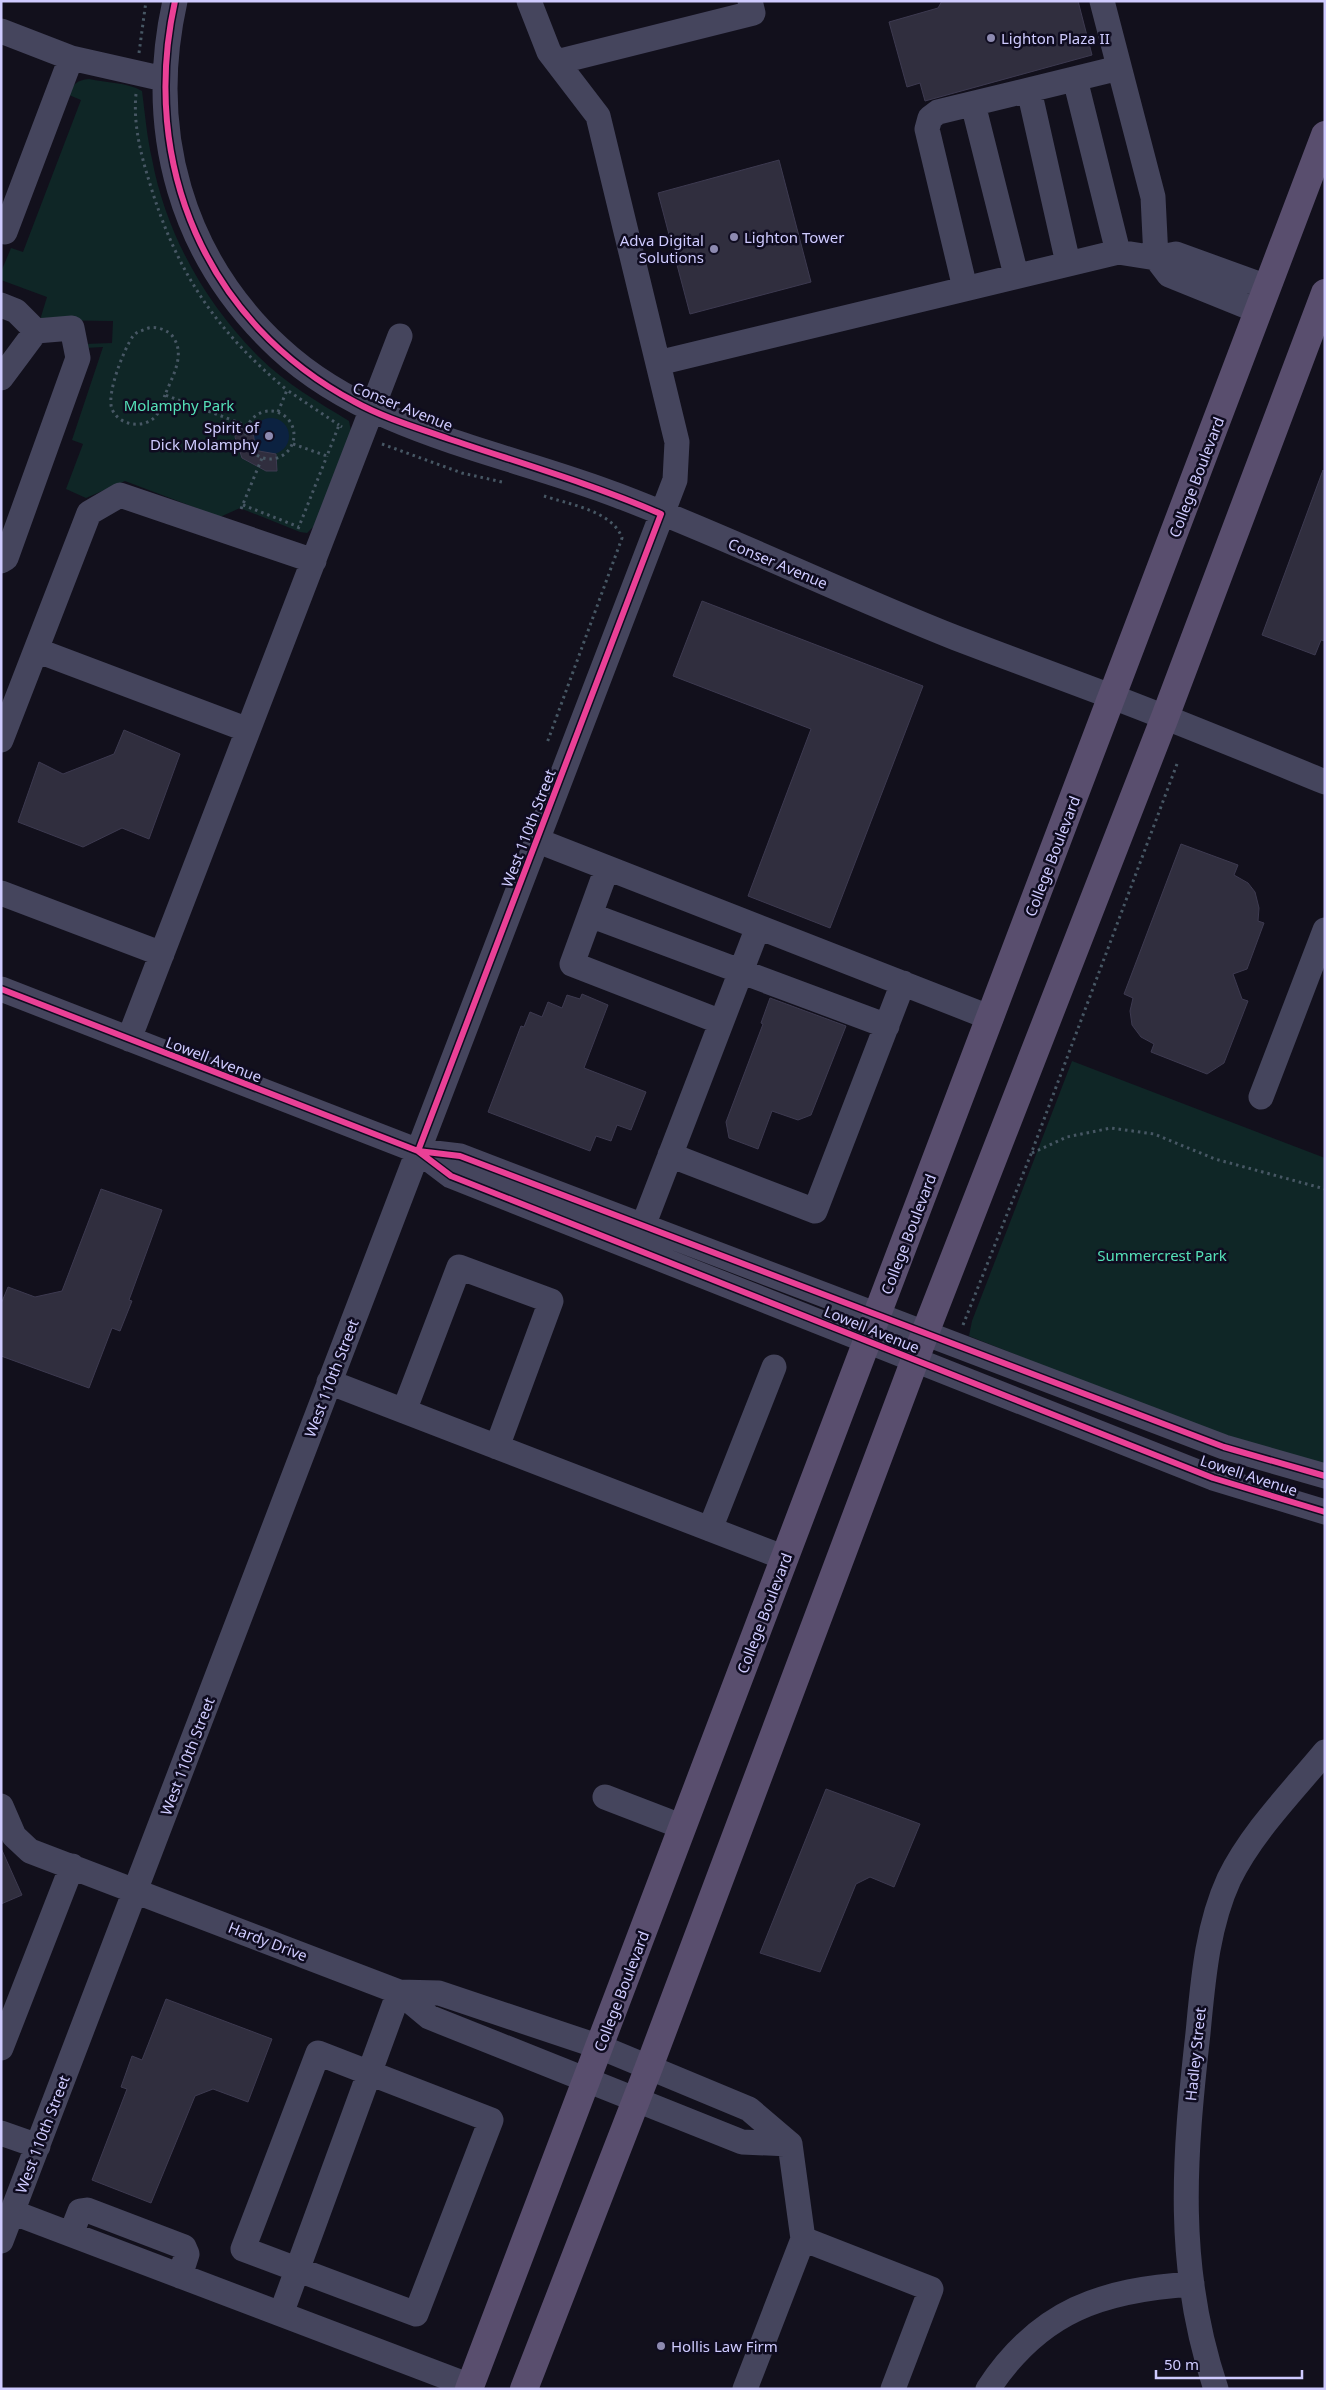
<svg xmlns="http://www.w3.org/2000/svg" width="1326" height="2390" font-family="'Noto Sans',sans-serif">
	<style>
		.green { fill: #0f2626 }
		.water { fill: #0c2241 }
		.building { fill: #302e3e; stroke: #3d3a50 }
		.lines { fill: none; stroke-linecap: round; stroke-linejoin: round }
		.path { stroke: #475764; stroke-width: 3; stroke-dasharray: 2.5 4; stroke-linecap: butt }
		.minor { stroke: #45455d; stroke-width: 25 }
		.major { stroke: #594e6e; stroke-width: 28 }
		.cycleway-casing { stroke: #0f0c20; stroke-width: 9 }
		.cycleway { stroke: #ea4096; stroke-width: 6 }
		.poi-dot { fill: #8d8ab0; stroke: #0f0c20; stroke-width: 2 }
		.labels { text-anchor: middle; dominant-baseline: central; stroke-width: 5; stroke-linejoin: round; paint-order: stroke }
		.poi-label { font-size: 15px; fill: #cfcbff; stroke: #0f0c20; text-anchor: start }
		.park-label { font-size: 15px; fill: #55e1b8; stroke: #0f0c20 }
		.street-label { font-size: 15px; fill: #cfcbff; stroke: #0f0c20 }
	</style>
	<rect width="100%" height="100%" fill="#12101c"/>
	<path class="green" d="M89,79C106,83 127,82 142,91C145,114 147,137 152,159C166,234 205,303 259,357C285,383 318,402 349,421L351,431L315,525L307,533L300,532L240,508L220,517L125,481L86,498L66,489L83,444L72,440L103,347L85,348V344L112,343L113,321L40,320L47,297L1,280V272L11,248L23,252L81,100L69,95C73,84 77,80 89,79Z
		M1072,1061L1325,1158V1469L1237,1443L969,1336L972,1321Z"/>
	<path class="water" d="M253 436a18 18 0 1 1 36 0a18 18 0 1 1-36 0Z"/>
	<path class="building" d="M942,1H1078L1092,55L925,101L920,83L907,87L889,22L938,8Z
		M779,160L811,282L690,314L658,193Z
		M236,427L253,432L255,445L259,451L276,454L277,471H266L242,458L235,437Z
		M1323,470L1325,641L1321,640L1315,655L1262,635Z
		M702,601L923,686L830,928L748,896L811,729L673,676Z
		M124,730L180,754L149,839L122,828L83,847L18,822L39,762L63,774L114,754Z
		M1181,844L1238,865L1234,875L1248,883L1255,892L1259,908L1258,921L1264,923L1247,969L1233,974L1242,999L1248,1001L1224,1063L1207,1074L1151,1052L1154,1044L1141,1037L1132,1025L1130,1011L1133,998L1124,994Z
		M582,994L608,1005L584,1068L646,1092L631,1130L617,1125L611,1141L596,1136L590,1151L488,1112L521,1026L524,1027L530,1012L542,1017L548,1002L562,1008L567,995L580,999Z
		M770,998L846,1026L811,1115L798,1120L772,1111L758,1149L729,1138L726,1122L763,1024L761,1023Z
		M101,1189L162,1210L129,1300L132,1301L120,1331L112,1328L89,1388L1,1356V1304L8,1287L35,1297L62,1291Z
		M826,1789L920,1824L894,1887L870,1877L856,1884L820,1972L760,1953Z
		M1,1848L22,1895L1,1904Z
		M166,1999L272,2039L248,2102L213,2089L195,2096L151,2203L92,2180L127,2089L121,2087L132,2056L142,2060Z"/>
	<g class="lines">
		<path class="path" d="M139,53L146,1
			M136,94C133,125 141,155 150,184C177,273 216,331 287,390
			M165,395C163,400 162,408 158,413C148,430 119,427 112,409C106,394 124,349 133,336C136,332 141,331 146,329C154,325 169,330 173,337C186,355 172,377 165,395L248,426
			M246 435a24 24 0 1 1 48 0a24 24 0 1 1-48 0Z
			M278,412L287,390L339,425
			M293,444L327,456L339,425L342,427
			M382,444L462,473L502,482
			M544,496C568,504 613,511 622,538L547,743
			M243,505L299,527
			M241,509L262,458
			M298,529L327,456
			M1032,1153L1067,1137L1111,1128L1154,1134L1215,1159L1325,1189
			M963,1325L1031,1154L1177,764"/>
		<path class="minor" d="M175,1C146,131 181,257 279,348C370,433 506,452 619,496C732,539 842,593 956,638C1008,658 1060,677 1113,697C1184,724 1254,753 1325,782
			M1102,1L1153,197L1156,258L1169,275L1258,311
			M1,31L71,58L164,79
			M557,62L753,13L750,1
			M1075,79L1118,252
			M1029,90L1068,263
			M973,104L1016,275
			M1,230L5,232L71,58
			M965,288L927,129L930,118L938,112L1119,68
			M1,305L16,311L36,331L72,328L78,358L6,558L1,561
			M658,363L1118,252L1156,258L1176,254L1267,287
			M1,378L36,331
			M36,650L248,730
			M1,740L89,513L120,495L314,561
			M536,840L991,1018
			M607,868L572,964L721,1022
			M1,893L162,954
			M590,915L887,1026
			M1,989L418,1151L460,1156L1224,1447L1325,1476
			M129,1039L400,336
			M1261,1097L1325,930
			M418,1151L451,1176L1213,1478L1325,1512
			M670,1155L815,1211L903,983
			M643,1226L758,927
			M329,1382L785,1558
			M404,1411L459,1267L551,1301L497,1447
			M710,1529L774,1367
			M605,1797L683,1827
			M1,1806L14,1836L30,1851L399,1992L439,1993L600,2047L749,2109L790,2144L803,2239L931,2289L893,2389
			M399,1992L429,2017L742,2142L790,2144
			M1,2048L72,1866
			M318,2053L491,2120L416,2314L243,2249Z
			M1,2133L38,2146
			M12,2212L470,2386
			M71,2234L80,2211L87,2210L184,2247L187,2254L180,2276
			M1,2241L675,480L677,442L598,116L549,52L529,1
			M281,2314L399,1992
			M745,2389L803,2239
			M988,2389C1040,2310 1102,2290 1192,2284
			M1216,2389C1175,2267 1184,2158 1198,2033C1203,1981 1207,1927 1229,1879C1252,1832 1292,1792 1325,1752"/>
		<path class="major" d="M469,2389L1325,135
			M524,2389L649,2067L925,1333L1165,717L1325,293"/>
		<defs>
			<path id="cycleway" d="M175,1C139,164 206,323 355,402C384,418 418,428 449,439C520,463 592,484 661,514L418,1151
				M1,989L418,1151L460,1156L1224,1447L1325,1476
				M418,1151L451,1176L1213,1478L1325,1512"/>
		</defs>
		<use href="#cycleway" class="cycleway-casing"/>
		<use href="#cycleway" class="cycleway"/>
	</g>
	<g class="poi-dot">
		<circle cx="991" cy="38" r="5"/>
		<circle cx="734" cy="237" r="5"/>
		<circle cx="714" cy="249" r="5"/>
		<circle cx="269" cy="436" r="5"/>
		<circle cx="661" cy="2346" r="5"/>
	</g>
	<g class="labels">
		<g class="poi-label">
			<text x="1001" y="38">Lighton Plaza II</text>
			<text x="744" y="237">Lighton Tower</text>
			<text x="704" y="240" text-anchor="end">Adva Digital<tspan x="704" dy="17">Solutions</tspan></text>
			<text x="259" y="427" text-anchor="end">Spirit of<tspan x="259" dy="17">Dick Molamphy</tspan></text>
			<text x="671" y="2346">Hollis Law Firm</text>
		</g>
		<g class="park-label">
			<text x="179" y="405">Molamphy Park</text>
			<text x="1162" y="1255">Summercrest Park</text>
		</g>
		<g class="street-label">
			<text transform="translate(403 406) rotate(22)">Conser Avenue</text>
			<text transform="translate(1196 477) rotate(-69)">College Boulevard</text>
			<text transform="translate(778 563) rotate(23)">Conser Avenue</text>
			<text transform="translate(528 828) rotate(-69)">West 110th Street</text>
			<text transform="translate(1052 856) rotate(-69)">College Boulevard</text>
			<text transform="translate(214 1059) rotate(21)">Lowell Avenue</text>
			<text transform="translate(908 1234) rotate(-69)">College Boulevard</text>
			<text transform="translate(872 1329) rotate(22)">Lowell Avenue</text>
			<text transform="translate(331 1378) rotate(-69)">West 110th Street</text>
			<text transform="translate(1249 1475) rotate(18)">Lowell Avenue</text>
			<text transform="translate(764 1613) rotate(-69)">College Boulevard</text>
			<text transform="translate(187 1756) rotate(-69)">West 110th Street</text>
			<text transform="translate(268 1941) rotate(21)">Hardy Drive</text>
			<text transform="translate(621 1991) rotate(-69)">College Boulevard</text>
			<text transform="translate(1195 2054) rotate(-84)">Hadley Street</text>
			<text transform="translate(42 2134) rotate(-69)">West 110th Street</text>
		</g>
	</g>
	<rect width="1326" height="2390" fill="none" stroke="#cfcbff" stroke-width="5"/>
	<path d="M1156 2370v8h146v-8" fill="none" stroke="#cfcbff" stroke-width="2.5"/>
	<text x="1164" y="2370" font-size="15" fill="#cfcbff" stroke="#0f0c20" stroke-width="4" paint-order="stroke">50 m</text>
</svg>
